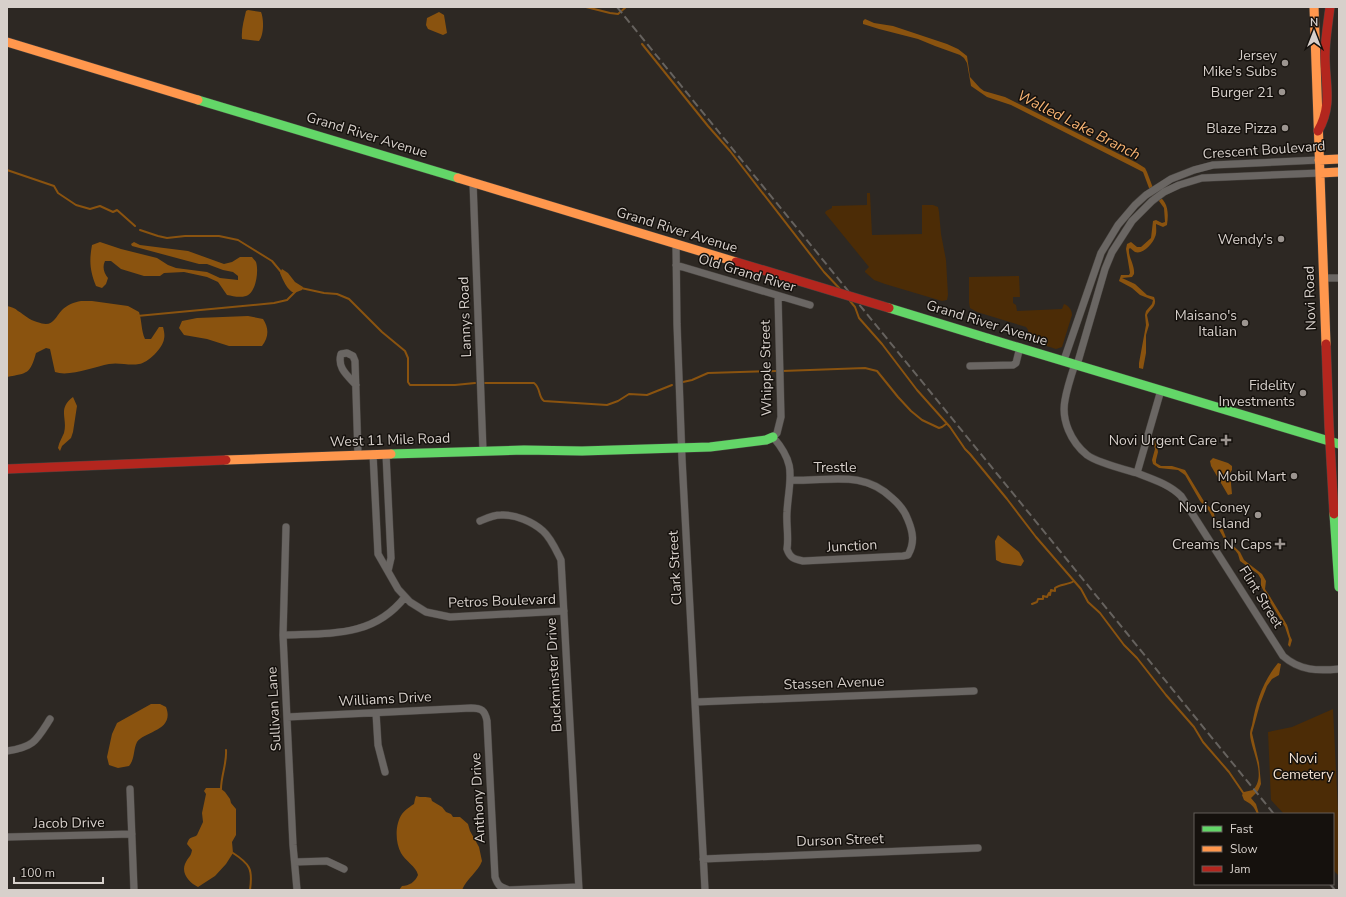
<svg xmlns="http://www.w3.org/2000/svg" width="1346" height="897" font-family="'Nunito Sans',sans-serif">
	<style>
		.green { fill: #4c2c06 }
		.water { fill: #8a530f }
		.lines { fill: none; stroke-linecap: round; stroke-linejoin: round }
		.stream { stroke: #8a530f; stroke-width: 2 }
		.street-casing { stroke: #47433f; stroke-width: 8 }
		.fast-casing { stroke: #47433f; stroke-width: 10 }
		.slow-casing { stroke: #47433f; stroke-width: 10 }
		.jam-casing { stroke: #47433f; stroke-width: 10 }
		.street { stroke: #6a6663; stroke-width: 7 }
		.fast { stroke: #63d668; stroke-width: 9 }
		.slow { stroke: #ff974d; stroke-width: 9 }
		.jam { stroke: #b3261e; stroke-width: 9 }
		.rail { stroke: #66625e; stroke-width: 2; stroke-dasharray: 8 4; stroke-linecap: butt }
		.fast-bridge-casing { stroke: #47433f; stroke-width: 10; stroke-linecap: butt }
		.jam-bridge-casing { stroke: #47433f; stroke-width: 10; stroke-linecap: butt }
		.fast-bridge { stroke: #63d668; stroke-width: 9 }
		.jam-bridge { stroke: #b3261e; stroke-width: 9 }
		.poi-dot { fill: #9c9590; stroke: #15110d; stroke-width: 1.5 }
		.labels { text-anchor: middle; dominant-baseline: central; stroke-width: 3; stroke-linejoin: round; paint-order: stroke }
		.poi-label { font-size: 14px; fill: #d7d0cb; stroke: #15110d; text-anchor: end }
		.street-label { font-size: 14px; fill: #d7d0cb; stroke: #15110d }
		.park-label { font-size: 14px; fill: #f2e1d1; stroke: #15110d }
		.water-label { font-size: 15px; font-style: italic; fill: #f6b272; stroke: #15110d }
	</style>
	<rect width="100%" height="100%" fill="#2d2823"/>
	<path class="green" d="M867,193H870L872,235L922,234V205H933L938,207L939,212L941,234L946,260L948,295L947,300L942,301L885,284L874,280L865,272V271L869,267L825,213L826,211L832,208V206L867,205Z
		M1019,276L1020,297H1013V303L1016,305L1017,311L1062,309L1064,304C1069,306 1072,310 1072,315L1062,347L1056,349L1031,341L1029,338L1028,330L1026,327L977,312L970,308L969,303V277Z
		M1333,709L1339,832V876L1333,870V814H1284L1271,800L1268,732L1292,727Z"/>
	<path class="water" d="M248,10L261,12C264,19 264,35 259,41L242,39C241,30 244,20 246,11Z
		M439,12L444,15L447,33L443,35L428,29L426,25L427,18Z
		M865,19L874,23L893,26L947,44L958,49L967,56L970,77L980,88L984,91L1005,97L1137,163L1145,168L1147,172L1153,188L1154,193C1168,200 1169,211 1167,225L1163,227L1156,224C1156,228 1157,233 1155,237C1153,243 1143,255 1135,252C1133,251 1132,249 1130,248L1129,249C1128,257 1135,265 1134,274L1132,277L1122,278L1135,284L1147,295L1154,297C1158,306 1150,309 1147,315L1149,325L1146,335V353L1143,369L1139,368V363L1146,325L1145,315L1146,311L1152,304L1153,300L1140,295L1132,288L1119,281L1121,275H1129L1130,273L1126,249L1127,244L1131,242L1137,247H1141L1151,238L1153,221L1156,220L1162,223L1165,222L1164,208L1159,201L1152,196L1143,172L1011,105L987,97L971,86L967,63L964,58L960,55L935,46L918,39L879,29L863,24V21Z
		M100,242L121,249L157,258L168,265L176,268L207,272L220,278L238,280V276L233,272L223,270L207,264H199L132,246L131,244L134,242L140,245L188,251L224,264L232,262L240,257H252C253,259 255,260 256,262C259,271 256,293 246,296C239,298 233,296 227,295L218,282L207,277L184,272L164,273L160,276H144L121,269L111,261H105C102,267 104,273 108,278L106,284L102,288L96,286C90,271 89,261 92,245Z
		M282,269L288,273L295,282L303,287L302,290L294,293C287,290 283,280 280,273Z
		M81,301H92L128,306L139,312C142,321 141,330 145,339H151L159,327H163C164,331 165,335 164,339C163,348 148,363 139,364C129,366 119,362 109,364C94,367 69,377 55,372L50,349L46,348L36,353C30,374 28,373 7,377V306C11,307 15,308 18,311C25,315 29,320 37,322C53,328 54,319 62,310C67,305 74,302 81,301Z
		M248,316L263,319C269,328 269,337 262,346H229L207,339L184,335L179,328L182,321L197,318Z
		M73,397L77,406L73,432L71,438L62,446L60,451L58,448C59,442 62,438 64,433C68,418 57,409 73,397Z
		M1155,437L1158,452L1156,460V463L1161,466H1172L1185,470L1205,503L1213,510L1215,518L1223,530L1227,540L1240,552L1244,560L1262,574L1266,581L1265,589C1273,601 1280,613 1287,625C1289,630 1289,635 1292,640L1290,647L1288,645L1289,639L1285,627L1267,597L1261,586V579L1258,574L1240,561L1238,554L1235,550L1228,546L1209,511L1200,501L1185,475L1178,470L1159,468L1153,464L1152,460L1155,449L1152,438Z
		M1213,458L1228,463L1232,466V470L1230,473L1232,494L1228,495L1211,466L1210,461Z
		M998,535L1019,552L1024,561L1021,566L1002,563L996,560L995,541Z
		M1278,663L1281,664L1279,675L1272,679L1267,686L1260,704L1252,733L1259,763L1261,784L1258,791L1251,798L1256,804L1259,814H1257C1254,806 1251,804 1244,800L1242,795L1244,792L1253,790C1267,775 1251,751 1250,734C1250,731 1251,728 1252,725C1256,702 1263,681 1278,663Z
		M151,704H160L166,707C175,731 145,731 137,742C133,750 135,759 129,766L118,768L109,765L107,757L112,734L117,723Z
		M206,788H220L225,792L230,799L231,803L236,809V835L232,842L233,853L226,864L215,876L198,887C190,883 181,874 185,864C188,857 191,857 192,850L187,844C190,835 192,839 197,835L203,822L202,813L206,794L204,791Z
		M416,796C421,798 426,796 431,798L432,801L442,807L446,812L451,814L453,817H460L468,824L470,831L479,847L482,861C478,872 467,878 462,890H399L402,886C409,886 415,882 418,875C416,866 405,861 401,853C395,842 395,824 402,814C405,810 411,806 414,804L415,799Z"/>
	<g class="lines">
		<path class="stream" d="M586,7L610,13L618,14L626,7
			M642,44L708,126L730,151L824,272L841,290
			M7,170L54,186L58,193L76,205L90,209L100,206L113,212L117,210L135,226
			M140,230L158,236L167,238L185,236H219L238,240L272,261L282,273
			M301,288L324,293L337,294L349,299L382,332L405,351L408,358V382L410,385H455L475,383
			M850,301L855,307L859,318L882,344L917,390L950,427L965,449L970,454L1007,499L1036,537L1081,589L1088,602L1100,613L1124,645L1137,658L1166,695L1194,727L1203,742L1229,772L1244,794
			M137,316L274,303L287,300L296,291
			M782,371L865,368L877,371L898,397L911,411L922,420L939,428L942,427L946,424
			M683,382L692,380L708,373L776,371
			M485,383H534C541,388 538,397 544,401L607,405L618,401L629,394L647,395L672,385
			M1032,604L1037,602L1038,599H1043V596L1047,597L1049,593L1050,595L1051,590L1055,591V588C1060,584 1068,585 1074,581
			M221,789C221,776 227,763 226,750
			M233,853C250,864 253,869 250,890"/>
		<defs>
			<path id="street" d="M473,182L483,451
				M676,244L677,324L682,459L705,890
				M676,265L810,305
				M1324,278H1339
				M778,296L781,417L777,433L773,437C798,466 789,478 787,512C786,524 789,537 787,549C790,558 794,559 803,561L903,556L908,555C915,543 913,532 908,520C905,511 899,504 892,498C862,469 828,482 791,480
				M1064,360L1101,253L1118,225L1135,205L1146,195L1171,179L1194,170L1213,165L1319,160
				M1075,364C1071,376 1067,388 1065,400C1061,420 1071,442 1087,455C1098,463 1123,469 1137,473
				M1077,365L1105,269L1112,252L1132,221L1152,201L1164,192L1179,185L1202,178L1320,173
				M970,366L1013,365L1016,363L1020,347
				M356,385C347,375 337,368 341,354L347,353L353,356L355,361L358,455
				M1161,390L1137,473C1152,479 1169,484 1181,496L1283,656C1300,671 1318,671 1339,669
				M373,454L378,554L398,589L410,602L426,612L450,617L564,611
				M386,454L391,558L388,571
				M480,521C487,518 493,515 501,515C515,514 533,522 543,531C551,538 556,550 561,560L579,890
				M286,527L283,635L293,845L297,890
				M283,635C329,633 373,638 405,597
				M696,702L974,691
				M376,713L378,745L385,772
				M287,717L471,708C481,708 485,710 487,721L495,877C498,886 500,887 509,890L578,887
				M7,751C34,747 36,741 50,719
				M130,789L134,890
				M7,837L132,834
				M703,859L978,848
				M295,862L327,861L344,869"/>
			<path id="fast" d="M198,100L458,178
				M987,338L1339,444
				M391,454L524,450L582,451L710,447L766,440L773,437
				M1334,514L1339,587"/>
			<path id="slow" d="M1314,7L1326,344
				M7,42L198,100
				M1319,160L1339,159
				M1320,173L1339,172
				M458,178L736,262
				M226,460L391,454"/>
			<path id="jam" d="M1318,131C1333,105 1325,84 1325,56C1325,40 1328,23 1330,7
				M1326,344L1329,425L1334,514
				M7,469L226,460"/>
		</defs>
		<use href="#street" class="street-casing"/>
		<use href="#fast" class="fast-casing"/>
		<use href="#slow" class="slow-casing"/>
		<use href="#jam" class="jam-casing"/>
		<use href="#street" class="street"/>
		<use href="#fast" class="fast"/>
		<use href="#slow" class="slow"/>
		<use href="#jam" class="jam"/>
		<path class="rail" d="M617,7L1274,814
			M1330,884L1335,890"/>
		<defs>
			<path id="fast-bridge" d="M889,308L987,338"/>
			<path id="jam-bridge" d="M736,262L889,308"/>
		</defs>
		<use href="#fast-bridge" class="fast-bridge-casing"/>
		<use href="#jam-bridge" class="jam-bridge-casing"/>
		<use href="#fast-bridge" class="fast-bridge"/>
		<use href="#jam-bridge" class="jam-bridge"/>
	</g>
	<g class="poi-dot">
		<circle cx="1285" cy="63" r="4"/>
		<circle cx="1282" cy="92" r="4"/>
		<circle cx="1285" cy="128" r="4"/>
		<circle cx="1281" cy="239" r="4"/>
		<circle cx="1245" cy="323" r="4"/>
		<circle cx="1303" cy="393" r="4"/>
		<path d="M1224 434h4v4h4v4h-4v4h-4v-4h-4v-4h4z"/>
		<circle cx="1294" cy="476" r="4"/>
		<circle cx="1258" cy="515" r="4"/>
		<path d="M1278 538h4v4h4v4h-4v4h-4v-4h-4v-4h4z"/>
	</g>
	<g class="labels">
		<g class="poi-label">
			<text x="1277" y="55">Jersey<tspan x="1277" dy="16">Mike's Subs</tspan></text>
			<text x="1274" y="92">Burger 21</text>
			<text x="1277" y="128">Blaze Pizza</text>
			<text x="1273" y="239">Wendy's</text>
			<text x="1237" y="315">Maisano's<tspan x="1237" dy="16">Italian</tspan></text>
			<text x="1295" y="385">Fidelity<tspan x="1295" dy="16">Investments</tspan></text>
			<text x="1217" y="440">Novi Urgent Care</text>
			<text x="1286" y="476">Mobil Mart</text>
			<text x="1250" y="507">Novi Coney<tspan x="1250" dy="16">Island</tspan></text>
			<text x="1272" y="544">Creams N' Caps</text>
		</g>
		<g class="street-label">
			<text transform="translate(367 135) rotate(17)">Grand River Avenue</text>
			<text transform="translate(1264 150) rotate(-4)">Crescent Boulevard</text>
			<text transform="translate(677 230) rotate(17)">Grand River Avenue</text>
			<text transform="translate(747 273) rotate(17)">Old Grand River</text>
			<text transform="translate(1310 298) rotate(-92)">Novi Road</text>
			<text transform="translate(465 317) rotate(-92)">Lannys Road</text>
			<text transform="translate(987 323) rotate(17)">Grand River Avenue</text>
			<text transform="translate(766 368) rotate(-91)">Whipple Street</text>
			<text transform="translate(390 440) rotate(-2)">West 11 Mile Road</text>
			<text x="835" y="467">Trestle</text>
			<text transform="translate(852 546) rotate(-3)">Junction</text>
			<text transform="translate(675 568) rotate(-93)">Clark Street</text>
			<text transform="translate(1261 597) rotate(58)">Flint Street</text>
			<text transform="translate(502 601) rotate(-2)">Petros Boulevard</text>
			<text transform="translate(554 675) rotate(-93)">Buckminster Drive</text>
			<text transform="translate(834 683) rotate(-2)">Stassen Avenue</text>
			<text transform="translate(385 699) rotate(-3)">Williams Drive</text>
			<text transform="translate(274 709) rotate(-93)">Sullivan Lane</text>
			<text transform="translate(478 798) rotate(-93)">Anthony Drive</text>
			<text transform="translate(69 823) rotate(-1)">Jacob Drive</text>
			<text transform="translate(840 840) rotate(-2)">Durson Street</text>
		</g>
		<g class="park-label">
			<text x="1303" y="758">Novi<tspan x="1303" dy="16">Cemetery</tspan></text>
		</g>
		<g class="water-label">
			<text transform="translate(1079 125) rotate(27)">Walled Lake Branch</text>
		</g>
	</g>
	<rect width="1346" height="897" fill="none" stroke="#d7d0cb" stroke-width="16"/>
	<rect x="1194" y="813" width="140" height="72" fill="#15110d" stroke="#635d59"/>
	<rect x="1202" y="826" width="20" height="6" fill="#63d668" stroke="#635d59"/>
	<text x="1230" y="833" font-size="12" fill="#d7d0cb">Fast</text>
	<rect x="1202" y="846" width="20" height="6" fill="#ff974d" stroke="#635d59"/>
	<text x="1230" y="853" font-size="12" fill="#d7d0cb">Slow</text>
	<rect x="1202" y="866" width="20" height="6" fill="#b3261e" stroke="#635d59"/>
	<text x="1230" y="873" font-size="12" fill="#d7d0cb">Jam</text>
	<g transform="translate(1314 32)" stroke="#15110d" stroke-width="3" paint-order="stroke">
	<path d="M0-3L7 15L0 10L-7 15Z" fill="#d7d0cb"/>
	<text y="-6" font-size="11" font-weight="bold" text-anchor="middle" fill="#d7d0cb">N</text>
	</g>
	<path d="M14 877v6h89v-6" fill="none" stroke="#d7d0cb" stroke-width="2"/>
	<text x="20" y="877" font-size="12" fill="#d7d0cb" stroke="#15110d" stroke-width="3" paint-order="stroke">100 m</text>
</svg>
